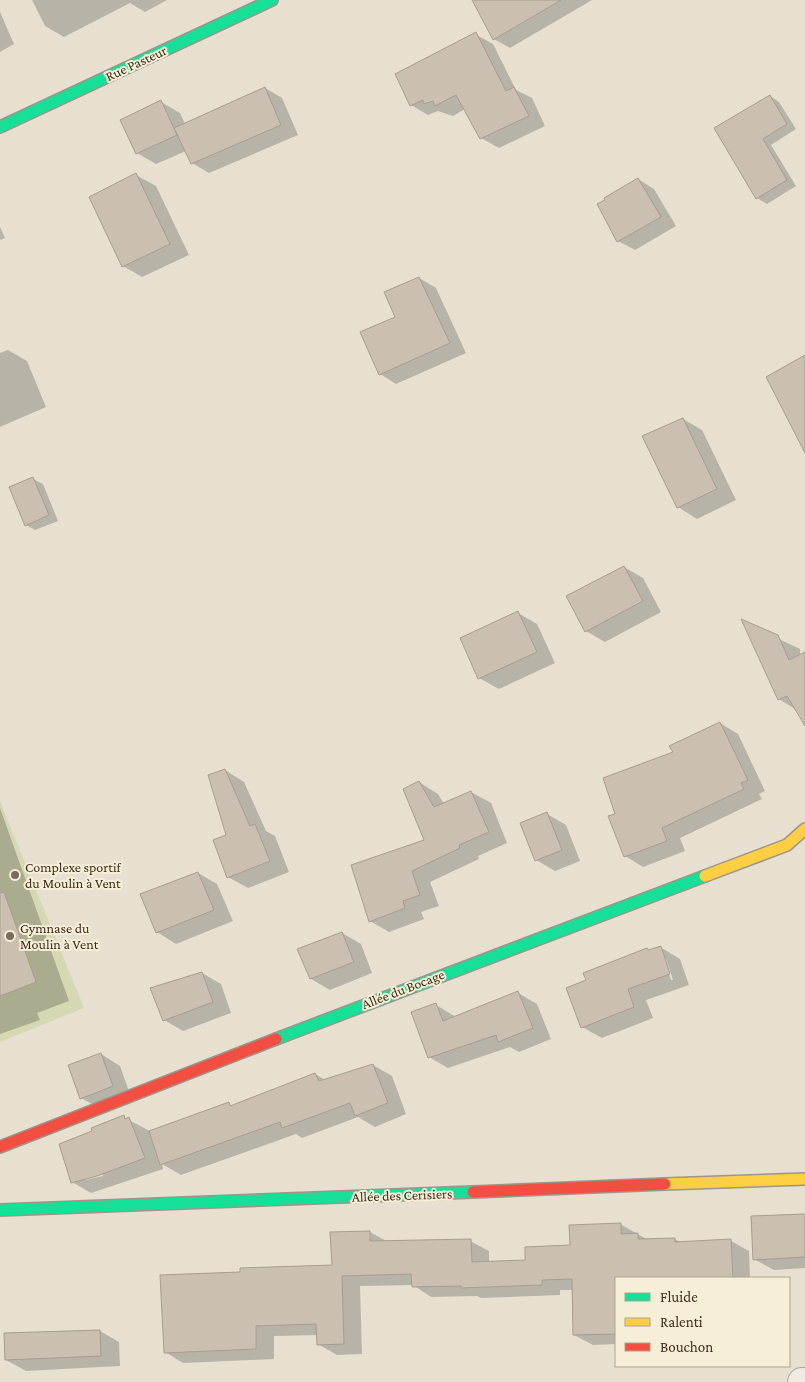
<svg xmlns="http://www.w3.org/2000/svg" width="805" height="1382" font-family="'Crimson Pro',serif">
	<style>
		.green { fill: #d6d7b3 }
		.shadow { fill: #0003; fill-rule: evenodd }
		.building { fill: #cbbfb2; stroke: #a89c90 }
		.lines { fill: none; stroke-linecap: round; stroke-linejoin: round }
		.street-casing { stroke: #ada599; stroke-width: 30 }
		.fast-casing { stroke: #9c958a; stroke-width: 14 }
		.slow-casing { stroke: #9c958a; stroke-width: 14 }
		.jam-casing { stroke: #9c958a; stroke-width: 14 }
		.street { stroke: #efebe3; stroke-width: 28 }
		.fast { stroke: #16e098; stroke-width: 11 }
		.slow { stroke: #ffcf43; stroke-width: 11 }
		.jam { stroke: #f24e42; stroke-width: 11 }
		.poi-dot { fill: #786c5e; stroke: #f7eed8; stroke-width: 2 }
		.labels { text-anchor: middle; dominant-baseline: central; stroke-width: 4; stroke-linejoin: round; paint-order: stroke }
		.street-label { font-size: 14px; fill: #3d2e20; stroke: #f7eed8 }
		.poi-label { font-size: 14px; fill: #3d2e20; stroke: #f7eed8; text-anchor: start }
	</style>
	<rect width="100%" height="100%" fill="#e7e0d1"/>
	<path class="green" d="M0,801L84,1008L0,1042Z"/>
	<path class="shadow" d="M32,0H167L145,12L130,3L64,37L45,26Z
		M473,0H592L510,48L494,39Z
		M0,12L14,44L0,52Z
		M475,34L493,44L516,90L532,98L545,126L499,148L481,138L465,109L453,116L438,111L428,115L411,105Z
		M265,88L282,98L298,135L209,173L192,163L186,151L156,164L137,153L161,102L180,113L185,124Z
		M770,96L779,102L796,129L771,145L796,186L767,204L757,198L716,128Z
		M136,175L156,186L189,255L142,277L123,266Z
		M638,179L654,189L676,226L635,250L618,241Z
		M0,227L5,238L0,240Z
		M419,278L436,288L466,353L396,384L380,374L396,317Z
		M8,350L27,361L46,407L0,427V353Z
		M683,419L702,430L736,500L697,519L678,507Z
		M33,479L43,484L58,521L35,530L26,525Z
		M624,567L643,578L661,612L605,642L586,631Z
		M518,613L537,624L555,663L499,689L479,678Z
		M743,622L800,649V656L805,653V709L798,711L779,699Z
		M720,723L738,734L765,791L759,794L762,799L680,838L685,851L643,867L625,856L617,815L675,753Z
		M225,770L244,782L266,831L275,836L289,872L248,888L228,877Z
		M419,782L438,794L444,804L471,792L491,803L507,843L478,856L479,859L430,882L439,906L421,912L424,919L389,932L370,921L426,841Z
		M0,808L69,1001L37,1013L40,1020L0,1034Z
		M547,814L566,825L580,861L555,871L536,860Z
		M198,873L217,884L233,921L176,944L157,932Z
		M342,933L361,944L372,973L330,990L311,979Z
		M660,947L680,959L689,985L646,1000L653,1018L602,1038L582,1027L588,981L647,949L650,951ZM664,959H666L673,980H671Z
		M202,973L221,984L231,1013L183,1031L164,1020Z
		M518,993L537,1004L551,1039L519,1052L510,1047L448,1068L429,1057L436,1005L456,1017Z
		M101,1054L120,1066L131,1097L101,1109L81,1098Z
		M373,1065L392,1076L406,1114L375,1127L358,1117L302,1138L296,1134L181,1175L162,1164L163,1169L91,1193L72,1182L94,1132L123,1117L148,1130L150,1132L229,1104L233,1106L315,1074L325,1080ZM102,1173L103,1176L85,1180V1178Z
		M805,1216V1268L774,1270L754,1259Z
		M620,1224L648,1240L675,1239L681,1243L731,1241L749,1251L750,1278H616V1344L593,1345L574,1335L573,1290H560V1295L481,1298L477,1296L431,1297L413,1285L360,1286L362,1354L337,1355L318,1344V1335L274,1336V1359L183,1363L165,1352L241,1273L333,1266L370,1232L388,1242L470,1241L489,1251V1263L526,1262L571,1246Z
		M100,1331L119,1342L120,1366L26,1371L6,1360Z"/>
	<path class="building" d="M472,0H561L493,40Z
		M476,32L506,91L514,87L529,116L480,139L456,95L435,106L433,101L424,104L423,100L410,106L395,74Z
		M265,87L281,125L191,164L174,128Z
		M770,95L787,124L763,139L787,180L756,199L714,128Z
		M161,100L177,135L136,154L120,120Z
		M136,173L170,244L122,267L89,197Z
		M638,178L661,217L617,242L597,204L605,200L604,198Z
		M419,277L450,343L379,375L360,332L395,317L384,292Z
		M805,355V453L766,377Z
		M683,418L717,489L677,508L642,436Z
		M33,477L49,515L25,526L9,487Z
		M624,566L643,601L585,632L566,596Z
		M518,611L537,652L478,679L460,638Z
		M741,619L778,635L789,660L805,652V726L787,696L778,700Z
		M720,722L748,780L741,783L744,789L662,828L667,841L624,857L608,816L615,814L603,778L673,752L669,746Z
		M225,769L250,826L255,824L270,861L227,878L213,840L226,835L208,775Z
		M419,781L434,807L471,791L489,832L459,845L460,848L412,871L420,895L403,901L405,908L369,922L351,865L424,840L403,789Z
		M547,812L562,850L535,861L520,823Z
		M198,872L214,910L156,933L140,894Z
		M4,892L36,982L0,996V893Z
		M342,932L354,962L310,979L297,949Z
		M661,946L670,974L628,989L634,1007L581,1028L566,988L586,980L583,973L647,948L648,950Z
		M202,972L213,1002L163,1021L150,988Z
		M518,991L533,1028L498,1042L496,1035L428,1058L411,1012L436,1003L443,1021Z
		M101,1053L113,1086L80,1099L68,1065Z
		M373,1064L388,1103L355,1116L350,1103L282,1128L280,1122L160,1165L149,1131L229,1102L230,1106L315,1073L319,1081Z
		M124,1115L125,1119L129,1117L145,1158L97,1176L71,1183L59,1144L92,1131L91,1128Z
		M805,1214V1257L753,1260L751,1216Z
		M621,1223V1234L638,1233V1239L675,1238V1242L731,1239L733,1278H616V1334L573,1335L572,1279L542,1280V1285L461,1288V1286L412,1287L411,1274L342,1276L344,1344L317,1345L316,1324L256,1326V1349L164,1353L160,1275L240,1272V1268L332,1265L330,1232L370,1231V1241L471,1239L472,1262L525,1260V1247L570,1245L569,1225Z
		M100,1330L101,1356L5,1360L4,1333Z"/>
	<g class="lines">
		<defs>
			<path id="street" d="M802,1382H805"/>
			<path id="fast" d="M0,127L272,0
				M276,1039L705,876
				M0,1210L473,1192"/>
			<path id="slow" d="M705,876L787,845L805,829
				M665,1184L805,1179"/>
			<path id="jam" d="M0,1147L276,1039
				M473,1192L665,1184"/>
		</defs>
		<use href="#street" class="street-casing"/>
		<use href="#fast" class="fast-casing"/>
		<use href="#slow" class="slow-casing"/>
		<use href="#jam" class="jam-casing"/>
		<use href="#street" class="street"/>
		<use href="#fast" class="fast"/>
		<use href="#slow" class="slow"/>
		<use href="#jam" class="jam"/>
	</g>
	<g class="poi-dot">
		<circle cx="15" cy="875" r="5"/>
		<circle cx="10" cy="936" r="5"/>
	</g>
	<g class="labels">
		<g class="street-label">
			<text transform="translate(136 63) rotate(-25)">Rue Pasteur</text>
			<text transform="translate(403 989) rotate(-21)">Allée du Bocage</text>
			<text transform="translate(402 1195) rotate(-2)">Allée des Cerisiers</text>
		</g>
		<g class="poi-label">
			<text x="25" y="867">Complexe sportif<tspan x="25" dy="16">du Moulin à Vent</tspan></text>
			<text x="20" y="928">Gymnase du<tspan x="20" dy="16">Moulin à Vent</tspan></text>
		</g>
	</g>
	<rect x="615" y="1277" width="175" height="90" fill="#f7eed8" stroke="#ada18e"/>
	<rect x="625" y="1293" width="25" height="8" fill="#16e098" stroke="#ada18e"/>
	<text x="660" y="1302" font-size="15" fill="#3d2e20">Fluide</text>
	<rect x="625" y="1318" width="25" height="8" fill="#ffcf43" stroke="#ada18e"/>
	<text x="660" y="1327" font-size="15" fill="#3d2e20">Ralenti</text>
	<rect x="625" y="1343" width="25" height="8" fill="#f24e42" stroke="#ada18e"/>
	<text x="660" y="1352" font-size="15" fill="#3d2e20">Bouchon</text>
</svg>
